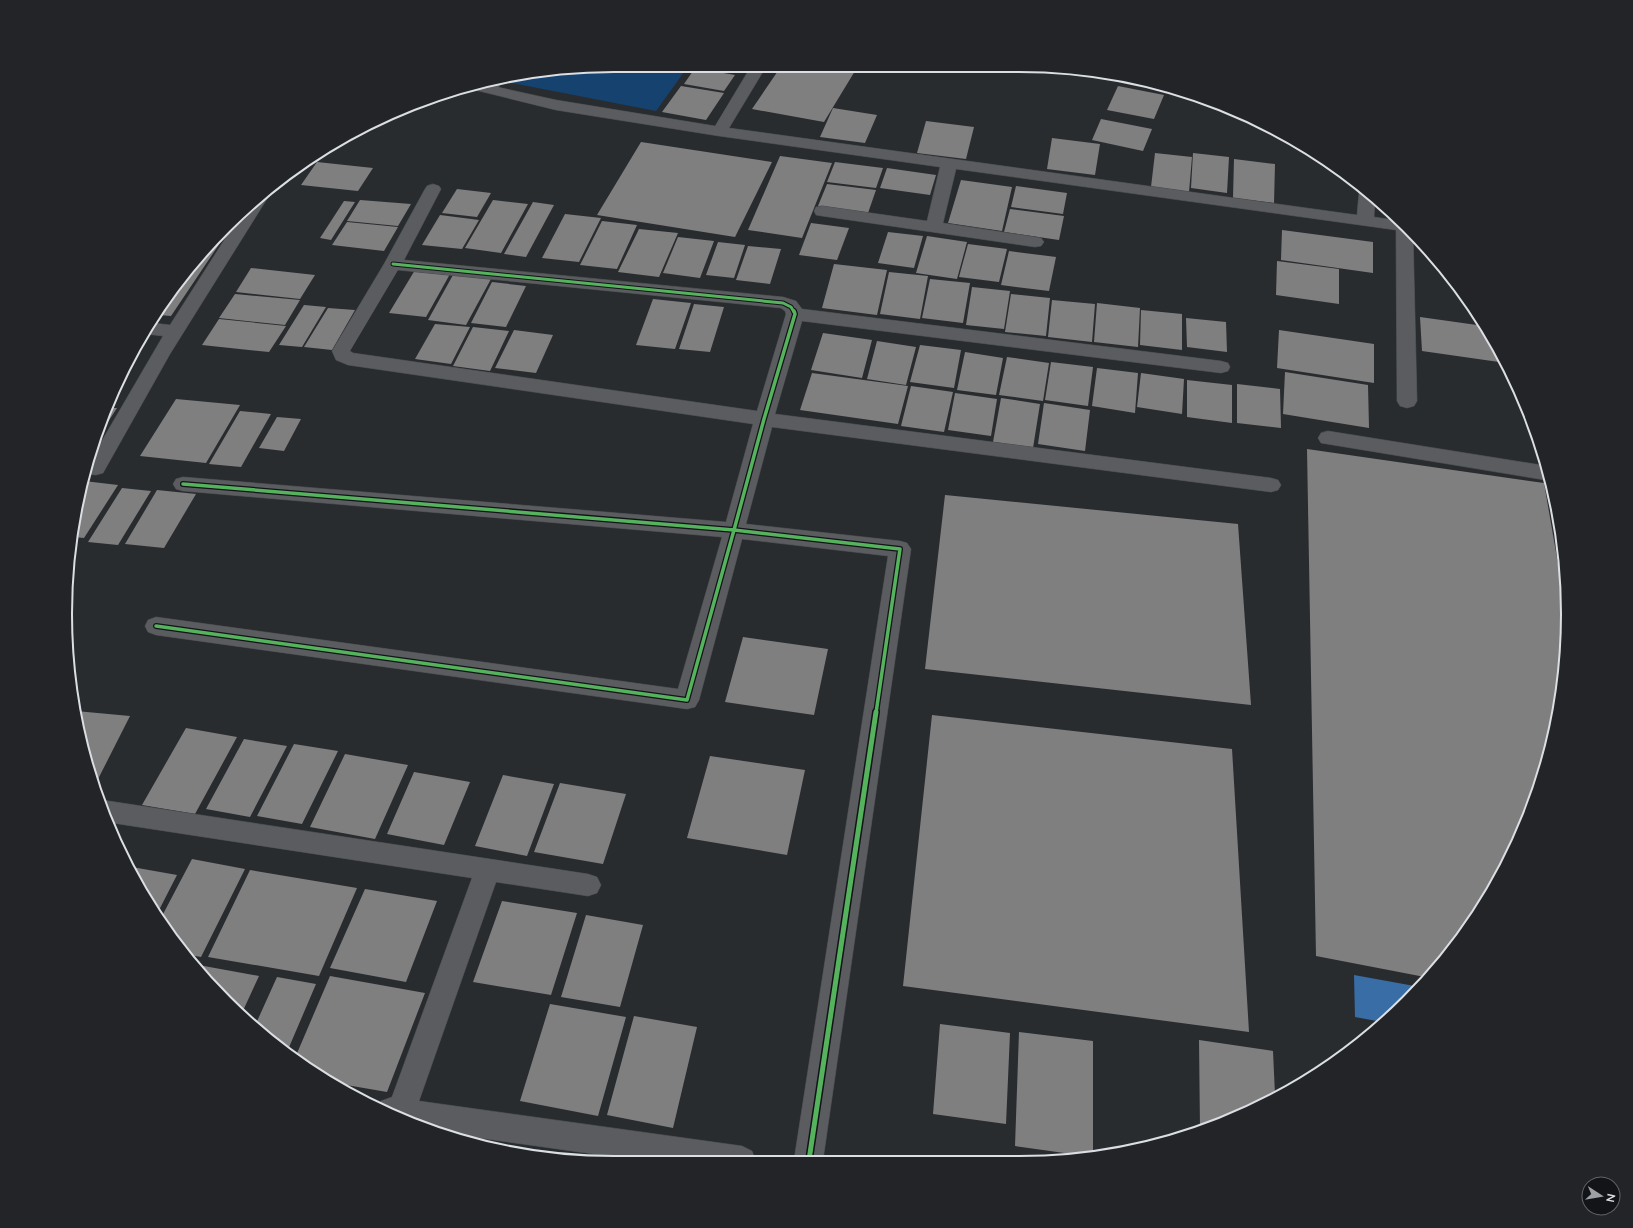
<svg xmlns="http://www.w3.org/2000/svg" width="1633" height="1228" font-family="Lato,sans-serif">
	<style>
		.green { fill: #164270 }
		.water { fill: #396da5 }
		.building { fill: #807f80 }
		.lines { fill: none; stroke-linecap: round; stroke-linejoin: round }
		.service-casing { stroke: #47494c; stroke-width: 1 }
		.minor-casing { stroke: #47494c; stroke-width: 1 }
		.service { fill: #5a5c5f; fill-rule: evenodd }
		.minor { fill: #5a5c5f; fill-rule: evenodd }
		.cycleway-far2-casing { stroke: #121417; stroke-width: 5 }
		.cycleway-far1-casing { stroke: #121417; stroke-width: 6 }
		.cycleway-casing { stroke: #121417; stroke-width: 8 }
		.cycleway-far2 { stroke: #56b35d; stroke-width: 3 }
		.cycleway-far1 { stroke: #56b35d; stroke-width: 3.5 }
		.cycleway { stroke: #56b35d; stroke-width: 5 }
		.rim { fill: none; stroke: #dbdfe3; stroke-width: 2 }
	</style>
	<rect width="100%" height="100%" fill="#292c2f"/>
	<path class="green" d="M614,65H689L656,111L512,83L516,78Z"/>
	<path class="water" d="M1354,975L1420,987L1382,1022L1355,1017Z"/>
	<path class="building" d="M699,65H745L740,73Z
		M782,65L858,66L824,122L752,109Z
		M695,68L735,75L724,91L684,84Z
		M681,86L724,93L706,120L662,112Z
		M1118,86L1164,95L1154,119L1107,110Z
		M833,108L877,115L865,143L820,137Z
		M1101,119L1152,129L1143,151L1092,140Z
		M926,121L974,127L966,159L917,153Z
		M1052,138L1100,144L1095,175L1047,169Z
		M641,142L772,162L735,237L597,215Z
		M1155,153L1192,157L1189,192L1151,187Z
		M1193,153L1229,157L1227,193L1191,188Z
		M780,156L832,163L802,238L748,230Z
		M1234,159L1275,164L1274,203L1233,198Z
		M317,162L373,168L358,191L301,185Z
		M835,162L883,168L876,188L827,182Z
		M887,168L936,175L930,195L880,188Z
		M961,180L1012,187L1002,231L948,223Z
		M827,184L876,190L868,213L818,206Z
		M1016,186L1067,193L1063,214L1011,207Z
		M457,189L491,193L477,217L442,213Z
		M360,200L411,204L398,226L347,221Z
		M493,200L528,204L501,253L465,248Z
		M344,201L355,202L331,240L320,238Z
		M533,202L554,205L526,257L504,254Z
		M1010,209L1064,216L1059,240L1004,232Z
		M565,214L601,218L579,262L542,258Z
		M440,215L479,220L462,249L422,245Z
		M602,221L637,225L617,269L580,265Z
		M347,222L398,227L384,251L332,245Z
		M811,223L849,228L837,260L799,255Z
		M639,229L678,233L659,277L618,272Z
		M1282,230L1373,242V273L1281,260Z
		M888,232L923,236L914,268L878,263Z
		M927,236L967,242L957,279L916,273Z
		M678,237L714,241L700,278L663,273Z
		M214,240H222L171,316L159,315L201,252Z
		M718,242L745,245L734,278L706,275Z
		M968,244L1007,249L999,282L959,277Z
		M748,246L781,249L770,284L736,280Z
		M1009,251L1056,257L1049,291L1001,285Z
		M1277,261L1339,269V304L1276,295Z
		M834,264L887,270L877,315L822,308Z
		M251,268L315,275L300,299L236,292Z
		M415,270L450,274L426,317L389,313Z
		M889,272L928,276L920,319L880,314Z
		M453,275L491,279L466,325L428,320Z
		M930,279L970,283L963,323L922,318Z
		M492,282L526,286L506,327L471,323Z
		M972,287L1010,291L1004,329L966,325Z
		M235,294L300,300L285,325L219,318Z
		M1011,294L1050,298L1046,336L1005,332Z
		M653,299L691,303L675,349L636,345Z
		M1052,300L1095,304L1092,342L1048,337Z
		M1097,303L1140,308L1138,347L1094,342Z
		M694,304L724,307L710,352L679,349Z
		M304,305L326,307L302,347L279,345Z
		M328,308L355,310L332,350L304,347Z
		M1141,310L1182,314V350L1140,345Z
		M1420,317L1484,326L1506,363L1422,351Z
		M1186,318L1226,322L1227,352L1187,347Z
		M219,319L286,326L269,352L202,345Z
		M435,324L470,327L451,364L415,359Z
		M473,327L509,331L490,371L453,366Z
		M514,330L553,335L536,373L495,368Z
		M1279,330L1374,344V383L1277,368Z
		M823,333L872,340L862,378L811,370Z
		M877,341L916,347L906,385L867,379Z
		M920,345L961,350L954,388L910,382Z
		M965,352L1003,358L996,395L957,390Z
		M1007,357L1049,363L1043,401L999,395Z
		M1051,362L1093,367L1088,406L1045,400Z
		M1097,368L1138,373L1135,413L1092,406Z
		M1285,372L1368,385L1369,428L1283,414Z
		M812,373L908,386L898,424L800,410Z
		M1141,373L1184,379L1182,414L1137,407Z
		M1187,380L1232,385V423L1187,417Z
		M1237,384L1280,389L1281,428L1237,423Z
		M911,386L953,392L944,432L901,426Z
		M955,393L997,399L991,436L948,430Z
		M1001,398L1040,404L1033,448L993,442Z
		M176,399L240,405L206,463L140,456Z
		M1044,403L1090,410L1085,451L1038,444Z
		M109,408H117L102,431H101Z
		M240,411L271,414L241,467L209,464Z
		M277,417L301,419L284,451L259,448Z
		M1307,449L1544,483L1566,610L1563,686L1539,791L1494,889L1430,978L1316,956Z
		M84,481L118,485L84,538L74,537L76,507Z
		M122,488L151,491L118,545L88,542Z
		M157,490L196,494L164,548L125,544Z
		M945,495L1238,524L1251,705L925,669Z
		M743,637L828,649L814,715L725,702Z
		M76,711L130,716L94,787L84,756Z
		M932,715L1232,749L1249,1032L903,986Z
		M186,728L237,737L195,814L142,805Z
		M244,739L287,746L250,817L206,809Z
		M294,744L338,751L302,824L257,816Z
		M345,754L408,765L375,839L310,827Z
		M710,756L805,770L787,855L687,838Z
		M414,772L470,782L444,845L387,834Z
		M503,775L554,784L527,856L475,846Z
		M560,783L626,794L603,864L534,852Z
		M192,859L245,869L201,957L184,954L178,948L161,918Z
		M132,867L177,875L158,912Z
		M250,870L357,888L319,976L208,957Z
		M365,889L437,901L406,982L330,968Z
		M502,901L577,913L551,995L473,982Z
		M586,915L643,925L620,1007L561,997Z
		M193,964L259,976L241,1015Z
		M330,976L425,993L387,1092L329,1082L295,1058Z
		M277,977L316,984L287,1052L254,1028Z
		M550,1004L626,1017L598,1116L520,1101Z
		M634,1016L697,1027L673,1128L607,1115Z
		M940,1024L1010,1033L1006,1124L933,1114Z
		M1019,1032L1093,1041V1157L1015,1146Z
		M1199,1040L1273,1051L1275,1095L1229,1121L1200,1129Z"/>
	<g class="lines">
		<defs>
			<path id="service" d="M502,80L503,81C497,89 494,95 484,92L481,89L487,82Z
				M1328,431L1547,466L1551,481L1321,443L1318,438L1321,433Z"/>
			<path id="minor" d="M752,65H767L729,128L1357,215L1359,193L1363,189L1375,199L1374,217L1401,221L1413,232L1417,401L1414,406L1407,408L1400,406L1397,401L1396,230L956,169L943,223L1035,237L1041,238L1044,242L1041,246L1035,247L822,216L816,215L814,211L816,207L822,206L927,221L940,167L719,136L556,110L463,87L479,83L556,100L715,126Z
				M433,184L439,186L441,189L404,260L783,297L796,301L802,309L1221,361L1228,363L1230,367L1228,371L1221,373L802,321L775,414L1271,478L1278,480L1281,485L1278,490L1271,492L772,427L746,524L900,541L907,543L911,549L823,1160H794L888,556L742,539L699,700L695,707L687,709L156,635L148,632L145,626L148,620L156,617L678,689L722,537L183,491L176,489L173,484L176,479L183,477L726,522L753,424L348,365L336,360L332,351L384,264L425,189L427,186ZM398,270L781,308L785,311L786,314L757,411L353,353L350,351Z
				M268,190L270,194L170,354L103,473L96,475L87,474L93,456L163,336L146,334L153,323L170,325L244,209L252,201Z
				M102,800L588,874L597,877L601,885L597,893L588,896L496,882L419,1101L742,1146L752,1151L756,1161H643L444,1133L379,1106L381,1101L392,1097L472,878L106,822L99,801Z"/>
		</defs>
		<use href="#service" class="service-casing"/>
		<use href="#minor" class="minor-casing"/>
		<use href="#service" class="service"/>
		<use href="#minor" class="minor"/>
		<defs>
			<path id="cycleway-far2" d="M393,264L783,303L791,307L794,312"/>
			<path id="cycleway-far1" d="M794,311L795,314L764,419L734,530L900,549L876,713
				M156,626L687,700L734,530L183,484"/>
			<path id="cycleway" d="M809,1160L876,712"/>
		</defs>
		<use href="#cycleway-far2" class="cycleway-far2-casing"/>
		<use href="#cycleway-far1" class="cycleway-far1-casing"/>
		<use href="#cycleway" class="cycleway-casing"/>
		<use href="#cycleway-far2" class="cycleway-far2"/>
		<use href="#cycleway-far1" class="cycleway-far1"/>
		<use href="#cycleway" class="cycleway"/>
	</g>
	<path d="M0 0H1633V1228H0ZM614 72H1019A542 542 0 0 1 1561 614V614A542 542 0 0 1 1019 1156H614A542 542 0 0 1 72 614V614A542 542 0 0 1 614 72Z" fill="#222427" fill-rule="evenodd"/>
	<path class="rim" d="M614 72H1019A542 542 0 0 1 1561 614V614A542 542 0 0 1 1019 1156H614A542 542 0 0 1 72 614V614A542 542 0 0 1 614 72Z"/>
	<g transform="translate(1601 1196) rotate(102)"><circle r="19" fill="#121417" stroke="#626569"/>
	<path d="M0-3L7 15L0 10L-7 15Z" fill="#9da0a4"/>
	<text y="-6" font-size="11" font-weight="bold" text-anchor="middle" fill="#dbdfe3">N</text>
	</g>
</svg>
